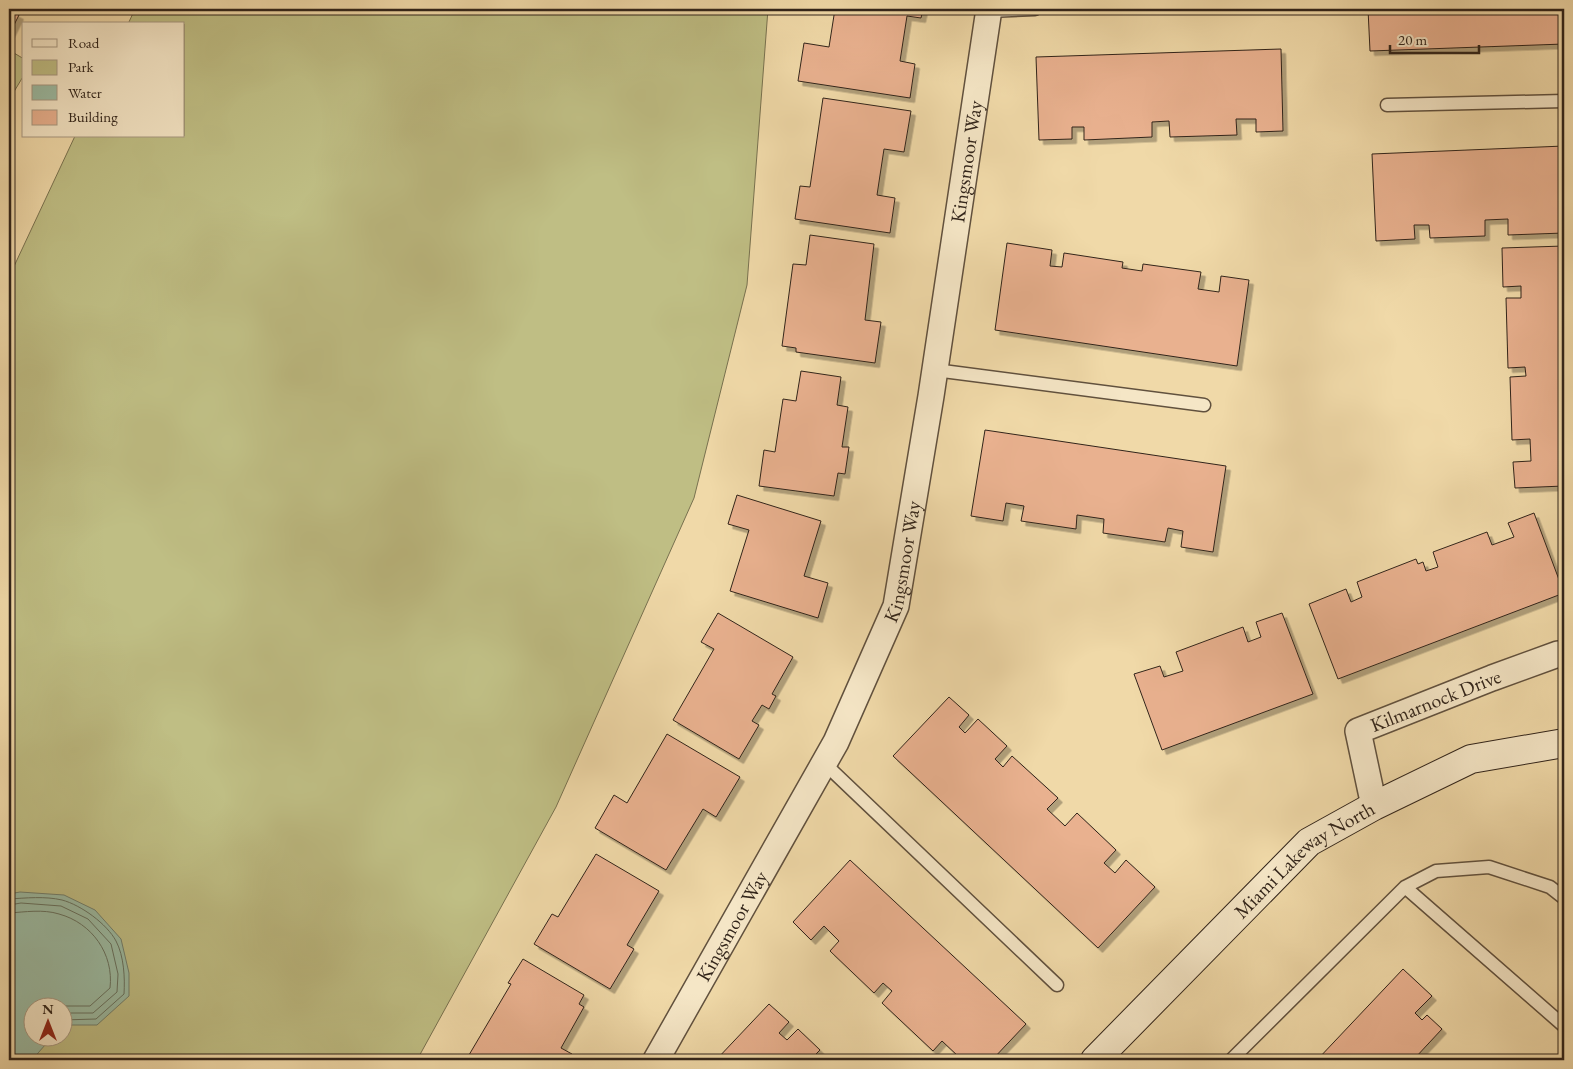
<svg xmlns="http://www.w3.org/2000/svg" width="1573" height="1069" font-family="'EB Garamond',serif">
	<style>
		.green { fill: #bfbe84; stroke: #78714f; fill-rule: evenodd }
		.water { fill: #9bbba3; stroke: #717f6c }
		.lines { fill: none; stroke-linecap: round; stroke-linejoin: round }
		.shore { stroke: #66705e; stroke-width: 1 }
		.building { fill: #e9b18f; stroke: #31241a; filter: url(#shadow) }
		.lane-casing { stroke: #61513e; stroke-width: 15 }
		.street-casing { stroke: #61513e; stroke-width: 28 }
		.secondary-casing { stroke: #31241a; stroke-width: 30 }
		.lane { stroke: #f5e6c6; stroke-width: 12 }
		.street { stroke: #f5e6c6; stroke-width: 25 }
		.secondary { stroke: #f5e6c6; stroke-width: 28 }
		.labels { text-anchor: middle; dominant-baseline: central; stroke-width: 4; stroke-linejoin: round; paint-order: stroke }
		.street-label { font-size: 20px; fill: #31241a; stroke: #f5e6c6 }
	</style>
	<defs>
		<filter id="shadow"><feDropShadow dx="4.5" dy="4.5" stdDeviation="0" flood-color="#0004"/></filter>
	</defs>
	<rect width="100%" height="100%" fill="#f0d9a8"/>
	<filter id="stains"><feTurbulence type="fractalNoise" baseFrequency=".004" numOctaves="4"/><feColorMatrix values="0 0 0 0 .2 0 0 0 0 .09 0 0 0 0 .02 0 0 0 .5 -.17"/></filter>
	<radialGradient id="worn" r=".72"><stop offset=".6" stop-color="#630" stop-opacity="0"/><stop offset="1" stop-color="#630" stop-opacity=".3"/></radialGradient>
	<path class="green" d="M135,9H768L747,285L694,498L556,807L417,1060H9V277L75,136H184V24H128ZM32,1006H62V1036H32Z
		M9,50L24,59V75L9,100Z"/>
	<path class="water" d="M20,892L64,895L95,910L121,939L129,973V996L97,1025H63L62,1006H32V1036L52,1037L32,1060H9V894Z"/>
	<g class="lines">
		<path class="shore" d="M9,899C26,898 45,896 62,900C81,905 107,924 116,941C124,956 125,978 124,994L96,1019L62,1020
			M9,905L21,903L61,906L88,919L111,944L118,974L117,992L93,1013H62
			M9,913C25,912 43,909 59,914C92,923 114,954 110,988L90,1006H59"/>
	</g>
	<path class="building" d="M835,9H923L921,18L907,16L900,61L915,64L910,98L798,81L804,43L829,47Z
		M1368,9H1564V44L1370,51Z
		M9,10L19,15L10,33L9,32Z
		M1281,49L1283,131L1256,132V119H1236L1237,135L1170,137L1169,121L1152,122V137L1084,140V127H1072V139L1039,140L1036,57Z
		M823,98L911,111L904,152L884,149L877,195L895,198L890,233L795,219L800,186L810,187Z
		M1564,146V233L1508,235V219L1485,220V236L1430,238L1429,225H1414L1415,239L1376,241L1372,154Z
		M810,235L874,244L865,320L881,322L875,363L796,352V348L782,346L793,264L806,265Z
		M1007,243L1052,250L1050,266L1062,267L1064,253L1123,262L1122,268L1142,271L1143,264L1201,272L1198,289L1219,292L1221,276L1249,280L1237,366L995,330Z
		M1564,246V486L1515,488L1513,462L1531,461L1530,439L1512,440L1510,377L1526,376L1525,367L1508,368L1506,298H1521V286L1503,287L1502,248Z
		M801,371L841,377L837,405L848,407L842,447H849L845,474L838,473L834,496L759,486L764,450L775,452L783,399L796,401Z
		M985,430L1226,466L1213,552L1181,547L1183,531L1168,528L1165,542L1103,533L1104,519L1077,515L1076,529L1021,521L1024,506L1006,503L1003,521L971,516Z
		M737,495L821,521L804,576L828,583L818,618L730,591L749,530L728,524Z
		M1534,513L1564,593L1338,679L1309,604L1346,589L1351,602L1362,597L1357,582L1416,559L1418,564L1423,562L1426,571L1438,567L1433,552L1487,532L1492,545L1514,537L1508,523Z
		M718,613L793,657L772,694L776,696L769,709L762,705L752,721L759,725L739,759L673,720L714,649L701,642Z
		M1282,613L1313,694L1162,750L1134,674L1160,666L1164,677L1183,671L1176,652L1243,627L1248,642L1261,637L1256,622Z
		M949,697L969,715L959,727L965,733L978,719L1007,746L995,759L1003,767L1012,756L1058,798L1047,809L1065,826L1077,813L1116,850L1104,863L1115,873L1126,860L1155,887L1098,948L893,756Z
		M667,734L740,777L716,817L703,809L666,870L595,828L614,795L627,803Z
		M596,854L659,891L627,945L634,949L610,989L534,944L552,914L558,917Z
		M850,860L1026,1024L992,1060H956L959,1057L942,1041L933,1051L882,1003L892,991L883,983L874,993L830,951L839,941L824,926L811,940L793,922Z
		M523,959L584,995L579,1004L584,1007L561,1048L572,1054L568,1060H466L511,984L508,983Z
		M1403,969L1432,996L1415,1013L1422,1020L1427,1015L1442,1029L1415,1058L1418,1060H1317Z
		M769,1004L789,1022L779,1033L787,1040L798,1029L820,1050L810,1060H716Z"/>
	<g class="lines">
		<defs>
			<path id="lane" d="M988,11L1035,9
				M1387,105L1564,101
				M935,370L1204,405
				M824,763L1057,985
				M1405,887L1564,1026
				M1231,1060L1405,887L1436,871L1489,867L1550,887L1564,898"/>
			<g id="street">
				<path id="s1" d="M1374,806L1358,731L1492,678L1558,654"/>
				<path id="s2" d="M656,1060L836,742L896,606L931,396L989,9"/>
			</g>
			<g id="secondary">
				<path id="s3" d="M1095,1060L1309,842L1374,806L1471,759L1564,743"/>
			</g>
		</defs>
		<use href="#lane" class="lane-casing"/>
		<use href="#street" class="street-casing"/>
		<use href="#secondary" class="secondary-casing"/>
		<use href="#lane" class="lane"/>
		<use href="#street" class="street"/>
		<use href="#secondary" class="secondary"/>
	</g>
	<g class="labels">
		<g class="street-label">
			<text stroke="none"><textPath href="#s2" startOffset="964">Kingsmoor Way</textPath></text>
			<text stroke="none"><textPath href="#s2" startOffset="559">Kingsmoor Way</textPath></text>
			<text stroke="none"><textPath href="#s1" startOffset="160">Kilmarnock Drive</textPath></text>
			<text stroke="none"><textPath href="#s3" startOffset="291">Miami Lakeway North</textPath></text>
			<text stroke="none"><textPath href="#s2" startOffset="154">Kingsmoor Way</textPath></text>
		</g>
	</g>
	<rect width="1573" height="1069" fill="none" stroke="#f0d9a8" stroke-width="30"/>
	<rect x="10" y="10" width="1553" height="1049" fill="none" stroke="#31241a" stroke-width="2.5"/>
	<rect x="15" y="15" width="1543" height="1039" fill="none" stroke="#31241a"/>
	<rect x="22" y="22" width="162" height="115" fill="#f5e6c6" stroke="#a79881"/>
	<rect x="32" y="39" width="25" height="8" fill="#f5e6c6" stroke="#a79881"/>
	<text x="68" y="48" font-size="15" fill="#31241a">Road</text>
	<rect x="32" y="60" width="25" height="15" fill="#bfbe84" stroke="#a79881"/>
	<text x="68" y="72" font-size="15" fill="#31241a">Park</text>
	<rect x="32" y="85" width="25" height="15" fill="#9bbba3" stroke="#a79881"/>
	<text x="68" y="98" font-size="15" fill="#31241a">Water</text>
	<rect x="32" y="110" width="25" height="15" fill="#e9b18f" stroke="#a79881"/>
	<text x="68" y="122" font-size="15" fill="#31241a">Building</text>
	<g transform="translate(48 1022)"><circle r="24" fill="#f5e6c6" stroke="#a79881"/>
	<path d="M0-4L9 19L0 12L-9 19Z" fill="#8f2418"/>
	<text y="-8" font-size="14" font-weight="bold" text-anchor="middle" fill="#31241a">N</text>
	</g>
	<path d="M1390 45v8h89v-8" fill="none" stroke="#31241a" stroke-width="2.5"/>
	<text x="1398" y="45" font-size="15" fill="#31241a" stroke="#f5e6c6" stroke-width="4" paint-order="stroke">20 m</text>
	<rect width="100%" height="100%" filter="url(#stains)"/>
	<rect width="100%" height="100%" fill="url(#worn)"/>
</svg>
